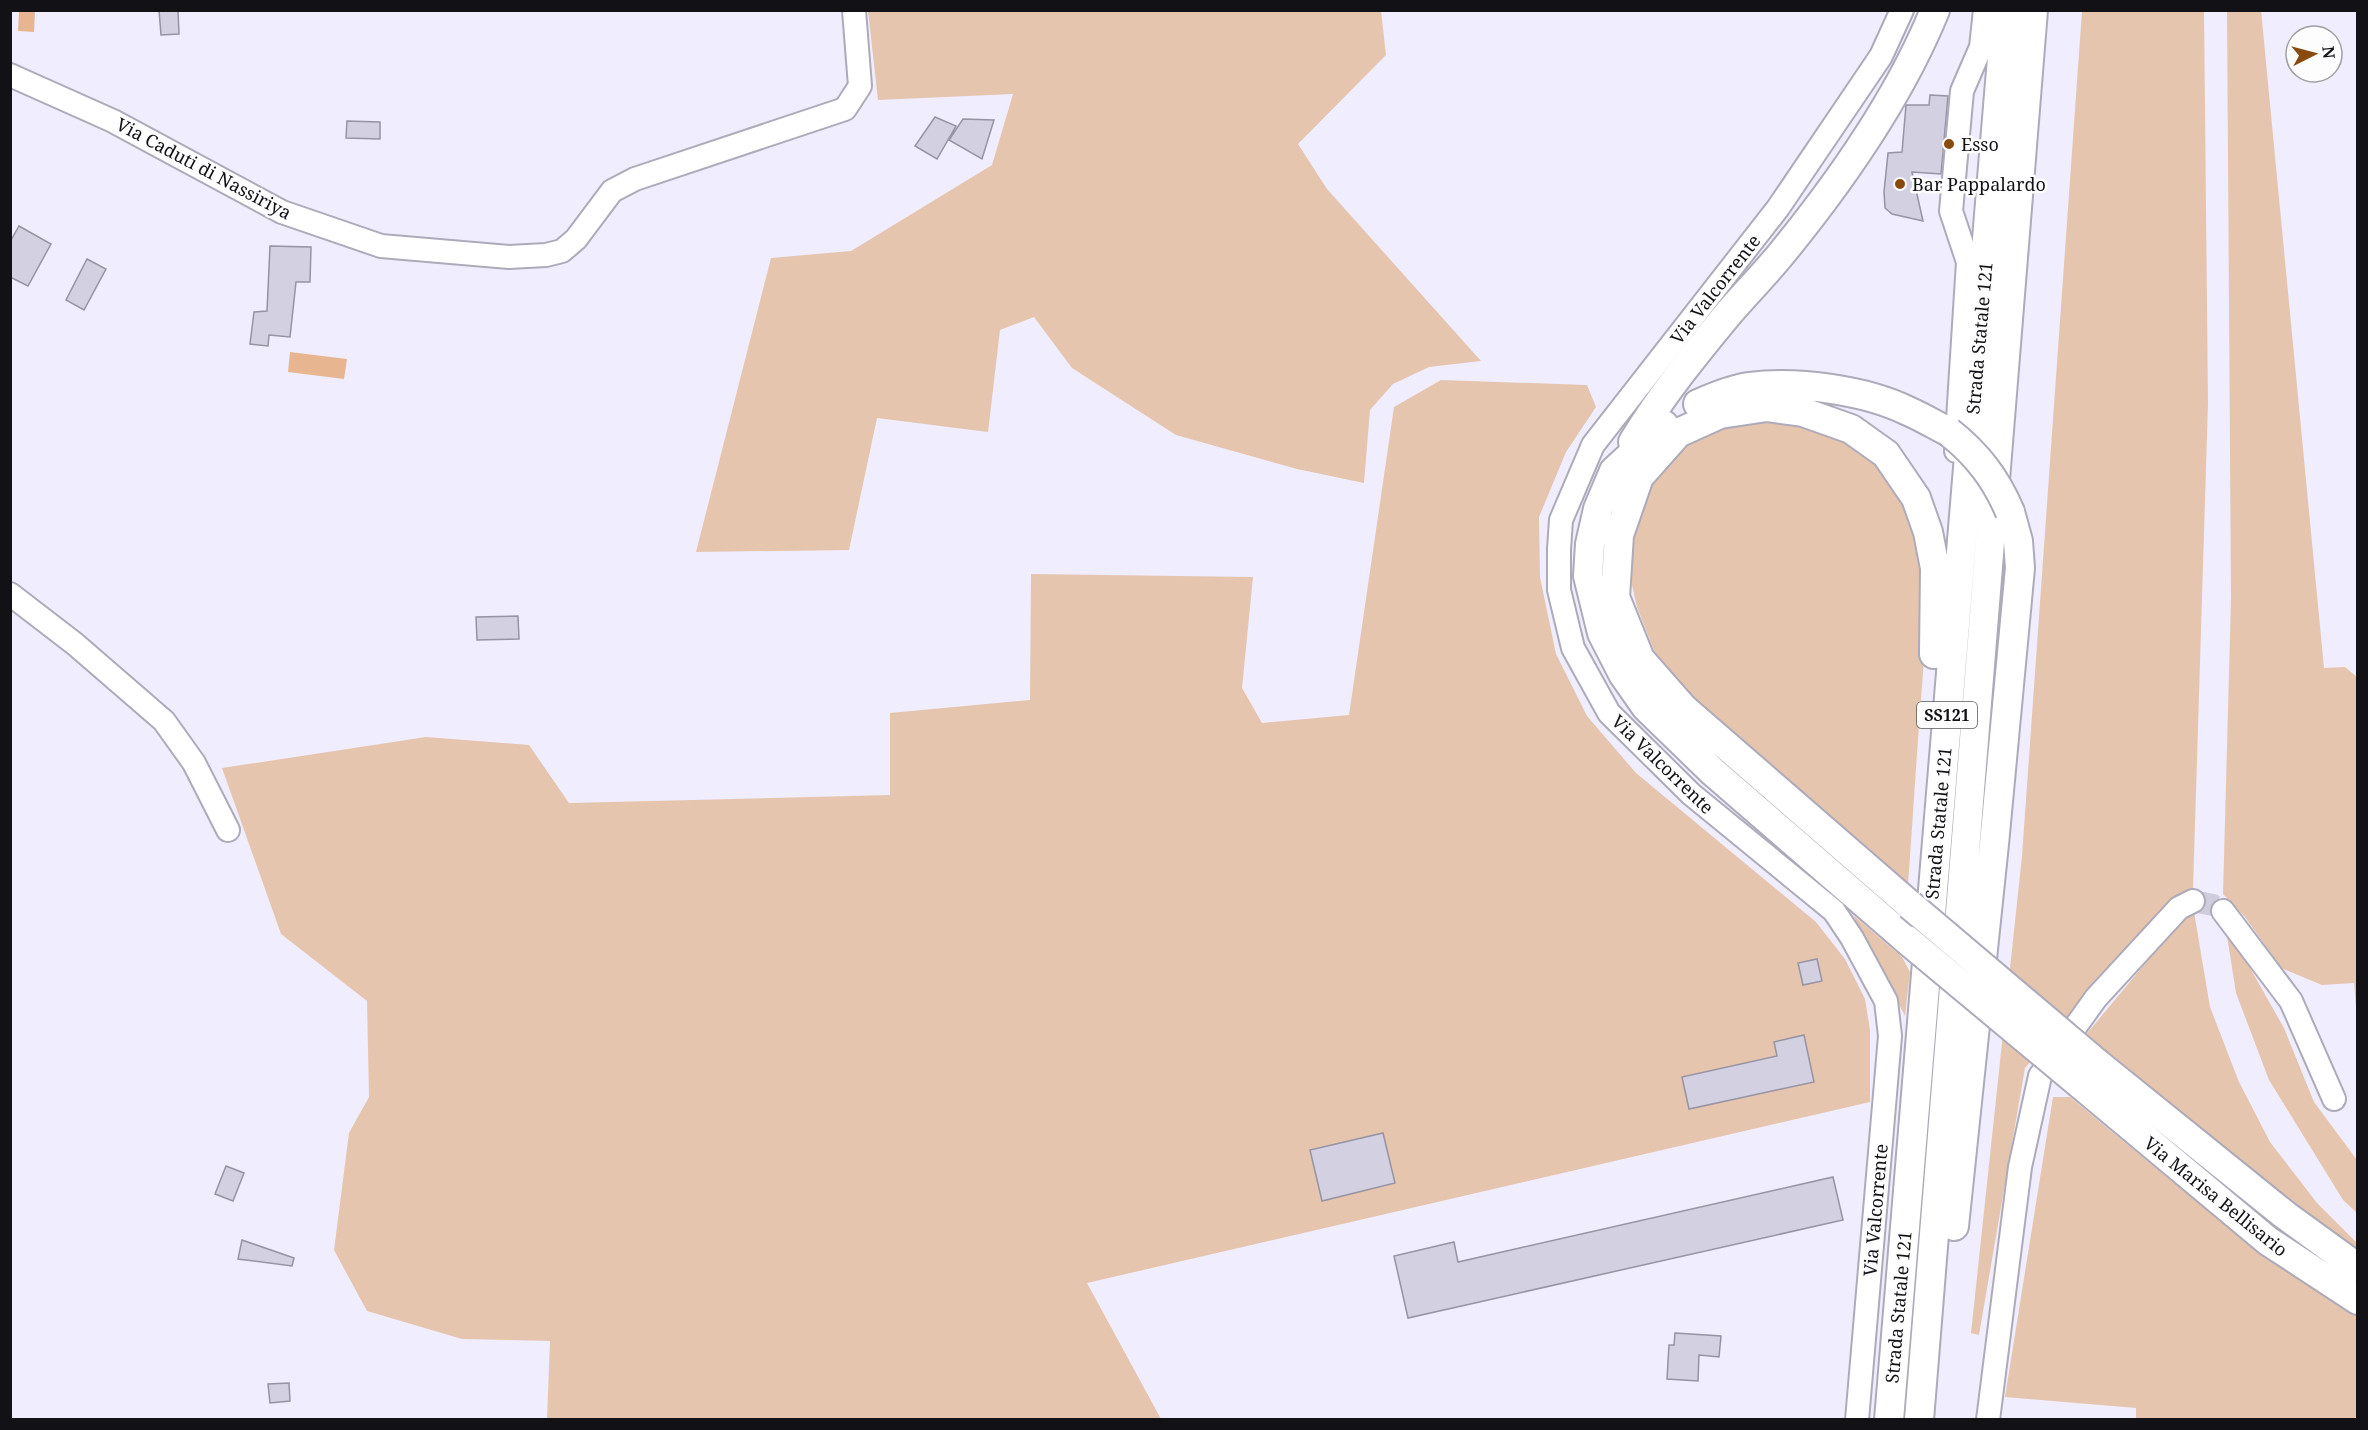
<svg xmlns="http://www.w3.org/2000/svg" width="2368" height="1430" font-family="'Noto Serif',serif">
	<style>
		.green { fill: #e6c5ae }
		.water { fill: #e8b591 }
		.building { fill: #d3d0e1; stroke: #9693a3; stroke-width: 1.5 }
		.lines { fill: none; stroke-linecap: round; stroke-linejoin: round }
		.minor-tunnel { stroke: #cfccdc; stroke-width: 22; stroke-dasharray: 22 11; stroke-linecap: butt }
		.minor-casing { stroke: #adaaba; stroke-width: 26 }
		.major-casing { stroke: #adaaba; stroke-width: 32 }
		.minor { stroke: #fff; stroke-width: 22 }
		.major { stroke: #fff; stroke-width: 28 }
		.major-bridge-casing { stroke: #adaaba; stroke-width: 32; stroke-linecap: butt }
		.major-bridge { stroke: #fff; stroke-width: 28 }
		.poi-dot { fill: #894a0f; stroke: #fdfdfd; stroke-width: 2 }
		.labels { text-anchor: middle; dominant-baseline: central; stroke-width: 5; stroke-linejoin: round; paint-order: stroke }
		.shield { fill: #fdfdfd; stroke: #58585b; stroke-width: 1.5 }
		.shield-label { font-size: 16px; font-weight: bold; fill: #121116 }
		.poi-label { font-size: 18px; fill: #121116; stroke: #fdfdfd; text-anchor: start }
		.street-label { font-size: 18px; fill: #121116; stroke: #fdfdfd }
	</style>
	<rect width="100%" height="100%" fill="#f0edff"/>
	<path class="green" d="M2261,10L2324,668L2345,667L2357,677V1018L2354,983L2322,985L2281,968L2245,917L2223,894L2231,599L2227,11Z
		M868,11H1381L1386,55L1298,144L1327,189L1481,361L1429,367L1393,384L1370,410L1364,483L1297,469L1176,435L1072,368L1034,317L1000,330L988,432L877,418L849,550L696,552L771,258L851,251L992,165L1013,94L878,100Z
		M2082,11H2204L2208,403L2193,890L2158,917L2064,1021L2025,1068L1979,1335L1971,1333L2022,856Z
		M1441,380L1587,385L1596,407L1566,452L1539,517L1540,577L1556,654L1587,716L1636,773L1816,922L1845,959L1865,999L1870,1030V1102L1087,1283L1161,1419H547L550,1341L462,1339L367,1311L334,1250L349,1133L369,1097L367,1001L281,934L222,768L426,737L529,745L569,803L890,795V713L1030,700L1031,574L1253,577L1242,688L1262,723L1349,715L1394,407Z
		M1795,421C1828,434 1857,442 1882,469C1943,534 1924,645 1919,726C1915,779 1912,832 1908,885L1691,698L1655,653L1637,607L1629,572L1630,532L1644,492L1689,440L1725,422Z
		M2194,912L2210,1007L2239,1082L2270,1142L2317,1203L2357,1243V1254L2321,1231L2084,1037L2173,930Z
		M1853,915L1902,957L1910,972L1905,1016Z
		M2227,936L2237,945L2284,1028L2314,1102L2357,1160V1213L2343,1200L2269,1080L2236,993Z
		M2053,1097H2070C2164,1175 2254,1251 2357,1316V1419H2136V1408L2005,1397Z"/>
	<path class="water" d="M19,11H35L34,32L18,31Z
		M290,352L347,359L344,379L288,372Z"/>
	<path class="building" d="M159,10H178L179,34L161,35Z
		M1930,95L1948,96L1941,174L1912,172L1923,221L1892,214L1885,208L1884,192L1888,153L1902,152L1906,105H1929Z
		M935,117L956,126L937,159L915,146Z
		M963,119L994,120L982,159L949,140Z
		M347,121L380,122V139L346,138Z
		M19,226L51,244L28,286L10,277V242Z
		M270,246L311,247L310,282H296L290,337L269,335L268,346L250,344L254,312L267,311Z
		M87,259L106,269L84,310L66,300Z
		M518,616L519,639L477,640L476,617Z
		M1817,959L1822,981L1803,985L1798,963Z
		M1804,1035L1814,1082L1689,1109L1682,1077L1777,1056L1774,1042Z
		M1383,1133L1395,1183L1322,1201L1310,1150Z
		M226,1166L244,1173L233,1201L215,1194Z
		M1833,1177L1843,1220L1408,1318L1394,1256L1454,1242L1458,1262Z
		M242,1240L294,1258L292,1266L238,1259Z
		M1675,1333L1721,1336L1719,1357L1699,1355L1698,1381L1667,1379L1669,1345H1674Z
		M289,1383L290,1401L270,1403L268,1384Z"/>
	<g class="lines">
		<path class="minor-tunnel" d="M2193,901L2213,905L2223,911"/>
		<defs>
			<path id="minor" d="M10,75L113,121L282,212L381,246L509,257L546,255L562,251L576,239L612,191L635,179L845,109L860,86L854,10
				M1956,451L1968,262L1951,211L1962,91L1981,47L1985,10
				M10,594L75,644L164,721L194,763L228,830
				M2223,911L2291,1001L2334,1099
				M1857,1420L1890,1036L1886,1001L1852,938L1834,911L1691,794L1609,713L1573,648L1559,590V549L1561,520L1593,445L1778,208L1881,56L1902,10
				M1988,1420L2020,1167L2040,1076L2096,998L2179,908L2193,901"/>
			<path id="major" d="M1698,404C1714,397 1733,389 1750,387C1798,381 1865,390 1908,411C1922,417 1935,425 1949,432
				M1664,425L1614,471L1598,509L1590,544L1588,576L1602,633L1623,674L1646,707L1713,772L1907,940
				M1633,442C1661,396 1694,355 1728,314C1746,293 1765,274 1782,253C1840,182 1901,94 1935,10
				M1910,905L1683,708L1640,659L1615,597L1619,535L1639,477L1678,433L1720,414L1767,407L1803,412L1851,429L1886,454L1916,498L1928,532L1935,568L1934,654
				M2099,1065L2285,1215L2358,1268
				M2080,1084L2268,1241L2358,1300
				M1954,1226L1994,844L2020,568L2018,541L2010,512
				M1889,1420L2006,10
				M1919,1420L2033,10"/>
		</defs>
		<use href="#minor" class="minor-casing"/>
		<use href="#major" class="major-casing"/>
		<use href="#minor" class="minor"/>
		<use href="#major" class="major"/>
		<defs>
			<path id="major-bridge" d="M1949,432C1978,455 1996,479 2010,512
				M1910,905L2099,1065
				M1907,940L2080,1084"/>
		</defs>
		<use href="#major-bridge" class="major-bridge-casing"/>
		<use href="#major-bridge" class="major-bridge"/>
	</g>
	<g class="poi-dot">
		<circle cx="1949" cy="144" r="6"/>
		<circle cx="1900" cy="184" r="6"/>
	</g>
	<g class="labels">
		<rect class="shield" x="1917" y="702" width="60" height="26" rx="4.5"/>
		<g class="shield-label">
			<text x="1947" y="715">SS121</text>
		</g>
		<g class="poi-label">
			<text x="1961" y="144">Esso</text>
			<text x="1912" y="184">Bar Pappalardo</text>
		</g>
		<g class="street-label">
			<text transform="translate(204 168) rotate(28)">Via Caduti di Nassiriya</text>
			<text transform="translate(1715 289) rotate(-52)">Via Valcorrente</text>
			<text transform="translate(1979 338) rotate(-85)">Strada Statale 121</text>
			<text transform="translate(1663 764) rotate(44)">Via Valcorrente</text>
			<text transform="translate(1938 823) rotate(-85)">Strada Statale 121</text>
			<text transform="translate(2216 1196) rotate(39)">Via Marisa Bellisario</text>
			<text transform="translate(1875 1210) rotate(-85)">Via Valcorrente</text>
			<text transform="translate(1898 1307) rotate(-85)">Strada Statale 121</text>
		</g>
	</g>
	<rect width="2368" height="1430" fill="none" stroke="#121116" stroke-width="24"/>
	<g transform="translate(2314 54) rotate(84)"><circle r="28" fill="#fdfdfd" stroke="#9f9fa1" stroke-width="1.5"/>
	<path d="M0-4.5L10 22L0 15L-10 22Z" fill="#894a0f"/>
	<text y="-9" font-size="16" font-weight="bold" text-anchor="middle" fill="#121116">N</text>
	</g>
</svg>
